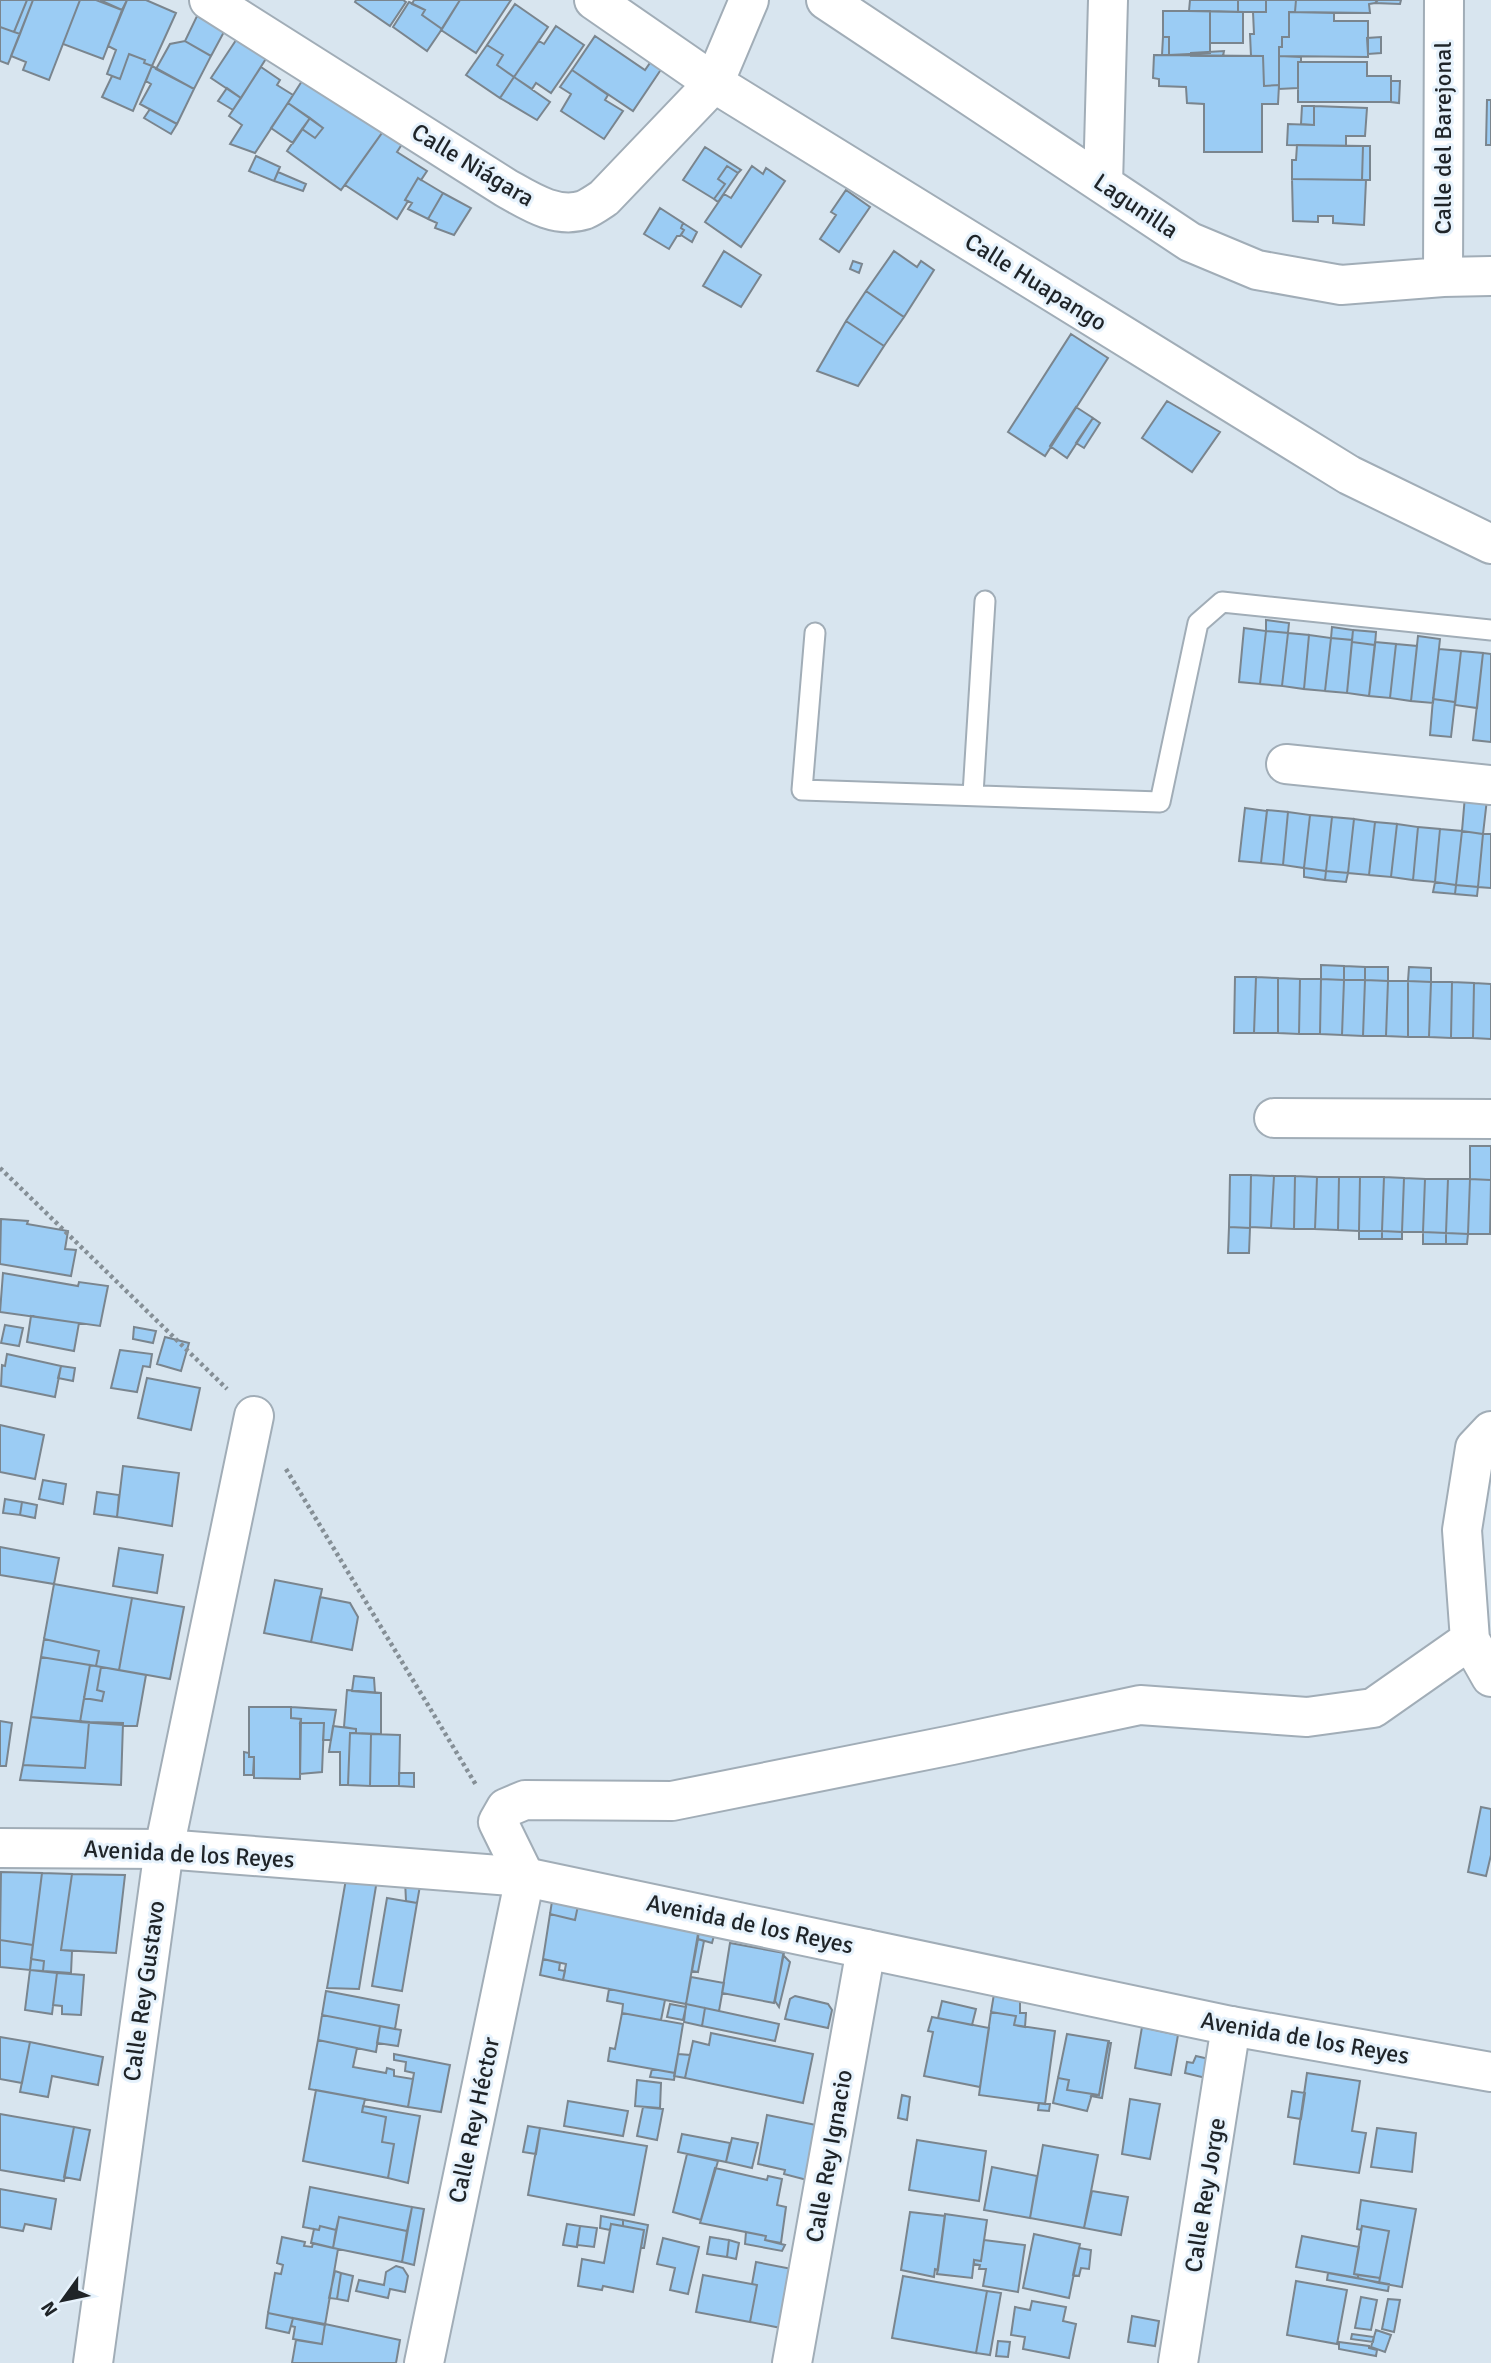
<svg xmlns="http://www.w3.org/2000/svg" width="1491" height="2363" font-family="Signika,sans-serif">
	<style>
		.building { fill: #9bccf4; stroke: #7a858e; stroke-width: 2 }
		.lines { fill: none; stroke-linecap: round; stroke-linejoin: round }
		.lane-casing { stroke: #a1adb7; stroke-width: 23 }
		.street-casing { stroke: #a1adb7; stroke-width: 42 }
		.secondary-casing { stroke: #a1adb7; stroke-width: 42 }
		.path { stroke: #858f96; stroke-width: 4.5; stroke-dasharray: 3.5 3.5; stroke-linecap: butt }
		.lane { stroke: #fff; stroke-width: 19 }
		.street { stroke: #fff; stroke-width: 38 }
		.secondary { stroke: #fff; stroke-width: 38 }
		.labels { text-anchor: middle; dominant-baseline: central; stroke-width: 6; stroke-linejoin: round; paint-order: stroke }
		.street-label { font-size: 24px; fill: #1f2428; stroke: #e6f2fc }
	</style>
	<rect width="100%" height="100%" fill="#d8e5ef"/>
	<path class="building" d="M0,0H27L14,32L0,27Z
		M27,0H33L20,34L14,32Z
		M33,0H80L49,80L23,70L26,62L11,56Z
		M80,0H96L122,10L103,59L63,44Z
		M100,0H127L122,10Z
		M127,0H146L176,13L152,66L144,63L145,60L129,54L120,79L107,74L116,50L108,46Z
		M356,0H403L406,2L390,26L355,2Z
		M414,0H460L442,29L422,15L425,10L412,4Z
		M460,0H511L476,53L441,30Z
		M1190,0H1238V12L1189,11Z
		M1238,0H1266V12H1238Z
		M1266,0H1296L1295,12H1289V37H1282V47H1279V85L1264,86L1263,56H1251L1250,34H1254L1253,12H1266Z
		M1296,0H1378L1375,3L1369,4L1370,13L1295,12Z
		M1378,0H1401L1400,4L1375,3Z
		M409,2L425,10L422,15L442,29L427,51L393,27Z
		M515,4L548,27L514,77L497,65L503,55L487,45Z
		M1163,11H1210V53L1169,55V37H1163Z
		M1210,11L1243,12V43H1210Z
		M1289,12L1334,13V21H1368V57L1279,56V47H1282V37H1289Z
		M197,16L225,30L211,56L185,41Z
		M556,26L584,45L551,93L536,83L532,89L514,77L539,41L544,44Z
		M0,27L20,34L8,64L0,61Z
		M244,28L274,46L241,98L211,78Z
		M595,36L645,70L652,60L662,68L633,111L572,70Z
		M1163,37H1169V55H1162Z
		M1381,37V53L1368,54L1367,38Z
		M185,41L211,56L194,89L156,69L170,44Z
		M487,45L503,55L497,65L514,77L500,98L466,75Z
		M1224,51L1223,56H1191V53Z
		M129,54L145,60L144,63L152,66L133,111L102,97L112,76L120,79Z
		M1154,55L1263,56L1264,86L1279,85L1278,104H1262V152H1204V104L1187,103L1186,87L1159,86V79L1153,78Z
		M1279,56L1301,57V62H1298V88L1279,89Z
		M1298,62H1367V76H1391V102H1298Z
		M152,66L194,89L177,124L140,104L151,84L146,81Z
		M261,67L280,80L277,85L293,95L255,153L230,144L242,125L229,116Z
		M309,70L384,130L341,190L287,151L302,129L315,138L323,128L288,103Z
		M572,70L608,95L605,100L623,111L604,139L561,111L571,94L560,87Z
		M514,77L550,102L537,120L500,98Z
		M1391,81H1400L1399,103L1391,102Z
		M227,88L241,98L233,110L218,101Z
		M1487,100H1491V145H1486Z
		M288,103L310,118L293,143L271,128Z
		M1302,106H1314V125L1301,124Z
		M1314,106L1367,108L1365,136H1346V146L1287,145L1288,124L1314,125Z
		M150,109L177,124L171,134L144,118Z
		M310,118L323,128L315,138L302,129Z
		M387,126L406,138L397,152L427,171L421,180L418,178L405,200L408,201L397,219L345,185Z
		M1297,145L1363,146L1362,180L1292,179V160H1296Z
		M1363,146H1370V180H1362Z
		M705,147L741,170L738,173L727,166L718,179L725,184L714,199L683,180Z
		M256,156L280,167L274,181L249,171Z
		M727,166L738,173L718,202L714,199L725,184L718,179Z
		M752,166L763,174L766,168L785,181L741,247L705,222L724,194L731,198Z
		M278,172L306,184L303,191L274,181Z
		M418,178L443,193L428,219L408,209L412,203L405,200Z
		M1292,179L1366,180L1364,225L1333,223V216H1318V222L1293,221Z
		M846,190L870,207L839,252L820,239L836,215L831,212Z
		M443,193L471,208L454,235L435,228L437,223L428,219Z
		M660,208L683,223L681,228L684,230L680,236H677L669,249L644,234Z
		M683,223L697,232L692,242L681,235L684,230L681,228Z
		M724,251L761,275L741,307L703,286Z
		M894,251L917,267L921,261L934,270L904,317L866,291Z
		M853,261L862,264L859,273L850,269Z
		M866,291L904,317L884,346L846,321Z
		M846,321L884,346L858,386L817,371Z
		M1071,334L1108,358L1045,456L1008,432Z
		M1167,401L1220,432L1192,472L1142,438Z
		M1076,407L1093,418L1067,458L1050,446Z
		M1093,418L1100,423L1084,448L1076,443Z
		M1266,620L1289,623L1288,633L1266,631Z
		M1332,627L1353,630L1352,640L1331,638Z
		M1244,628L1266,631L1260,684L1239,682Z
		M1353,630L1376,632L1375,645L1352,642Z
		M1266,631L1288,633L1282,686L1260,684Z
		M1288,633L1309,635L1304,689L1282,686Z
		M1309,635L1331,638L1325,691L1304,689Z
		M1418,636L1440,639L1433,703L1411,701Z
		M1331,638L1352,640L1347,693L1325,691Z
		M1352,642L1375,645L1369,696L1347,693Z
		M1375,642L1396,644L1390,698L1369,696Z
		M1396,644L1417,646L1411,701L1390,698Z
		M1439,649L1461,651L1455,702L1433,699Z
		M1461,651L1483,653L1477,708L1455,705Z
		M1483,653L1491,654V742L1473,740Z
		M1433,699L1455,702L1451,737L1430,735Z
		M1465,796L1487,799L1483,834L1462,831Z
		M1245,808L1267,811L1261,863L1239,861Z
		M1267,810L1288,812L1283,865L1261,863Z
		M1288,812L1310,815L1304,868L1283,865Z
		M1310,815L1332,817L1326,871L1304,868Z
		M1332,817L1354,819L1348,873L1326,871Z
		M1354,819L1375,822L1369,875L1348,873Z
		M1375,822L1397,824L1391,877L1369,875Z
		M1397,824L1418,827L1413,880L1391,877Z
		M1418,827L1440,829L1435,882L1413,880Z
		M1440,829L1462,831L1456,885L1435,882Z
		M1462,831L1483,834L1478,887L1456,885Z
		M1483,834H1491V888L1478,887Z
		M1304,868L1326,871L1325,880L1304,877Z
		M1326,871L1348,873L1346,882L1325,880Z
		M1435,882L1456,885L1455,894L1433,892Z
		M1456,885L1478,887L1477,896L1455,894Z
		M1321,965L1344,966V980L1321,979Z
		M1344,966L1365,967V980H1344Z
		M1365,967H1388V981L1365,980Z
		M1409,967L1431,968V982L1408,981Z
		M1235,977H1256L1254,1033H1234Z
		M1256,977L1278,978V1033H1254Z
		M1278,978L1300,979L1299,1034L1278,1033Z
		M1300,979H1321L1320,1034H1299Z
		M1321,979L1344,980L1342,1035L1320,1034Z
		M1344,980H1365L1363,1036L1342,1035Z
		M1365,980L1388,981L1386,1036H1363Z
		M1388,981H1408V1037L1386,1036Z
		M1408,981L1431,982L1429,1037H1408Z
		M1431,982H1452L1451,1038L1429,1037Z
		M1452,982L1474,983L1473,1038H1451Z
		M1474,983L1491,984V1039L1473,1038Z
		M1470,1146H1491V1180L1470,1179Z
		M1230,1175H1251L1250,1228L1229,1227Z
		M1251,1175L1274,1176L1271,1228L1250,1227Z
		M1274,1176H1295L1294,1229L1271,1228Z
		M1295,1176L1317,1177L1315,1229H1294Z
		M1317,1177H1339L1338,1230L1315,1229Z
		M1339,1177H1360L1359,1231L1338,1230Z
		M1360,1177H1384L1382,1231H1359Z
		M1384,1177L1404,1178L1402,1232L1382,1231Z
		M1404,1178L1425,1179L1423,1232H1402Z
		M1425,1179H1448L1446,1233L1423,1232Z
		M1448,1179H1470L1468,1234L1446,1233Z
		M1470,1179L1491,1180L1490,1234H1468Z
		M1,1219L28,1221L27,1224L68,1231L65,1249L76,1250L71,1276L0,1264Z
		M1229,1227L1250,1228L1249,1253H1228Z
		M1359,1231H1382V1239H1359Z
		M1382,1231L1402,1232V1239H1382Z
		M1423,1232L1446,1233V1244H1423Z
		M1446,1233L1468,1234L1467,1244H1446Z
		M3,1273L78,1286L79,1282L108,1286L100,1326L0,1312Z
		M31,1316L79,1323L74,1351L27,1342Z
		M5,1325L23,1328L19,1346L1,1343Z
		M134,1327L156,1331L153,1343L133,1339Z
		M165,1337L189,1343L181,1371L157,1364Z
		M120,1350L152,1354L150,1367L143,1366L137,1392L111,1388Z
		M7,1354L61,1366L55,1397L1,1386L2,1365L5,1366Z
		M61,1366L75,1368L73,1381L58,1378Z
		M147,1378L200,1388L191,1430L138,1418Z
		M0,1425L44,1435L35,1479L0,1472Z
		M123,1466L179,1473L172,1526L117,1517Z
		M43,1480L66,1484L63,1504L39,1499Z
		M97,1492L119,1495L117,1517L94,1514Z
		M5,1499L22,1502L20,1515L3,1513Z
		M22,1502L37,1505L35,1518L20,1515Z
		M0,1547L59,1558L54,1584L0,1575Z
		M119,1548L163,1555L157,1593L113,1586Z
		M275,1580L322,1589L311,1642L264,1633Z
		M54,1584L132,1598L119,1670L96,1666L99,1651L44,1639Z
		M320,1597L350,1603L358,1617L352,1650L311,1642Z
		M132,1598L184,1607L170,1679L119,1670Z
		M44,1639L99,1651L96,1666L41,1657Z
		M41,1657L90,1665L80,1722L31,1717Z
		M90,1665L101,1667L97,1690L104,1692L102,1701L84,1698Z
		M101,1667L146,1675L137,1726L80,1722L84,1698L102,1701L104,1692L97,1690Z
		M354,1676L374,1678L375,1693L352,1691Z
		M347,1690L381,1693V1734L356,1733V1729L344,1727Z
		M249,1707H291V1718L301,1719L300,1779L254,1778V1757H249Z
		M291,1707L336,1710L331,1740H323L324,1723H300L301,1719L291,1718Z
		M31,1717L89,1722L85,1768L23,1765Z
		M0,1721L12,1723L6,1766H0Z
		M89,1722L123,1723L121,1785L20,1780L23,1765L85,1768Z
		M300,1723H324L322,1772L300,1774Z
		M333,1726L356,1729V1733H350L348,1785H340V1752H329Z
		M350,1733L371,1734L370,1786L348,1785Z
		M371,1734L400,1735L399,1786H370Z
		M244,1752L249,1753V1757H254L253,1775H244Z
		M399,1773H414V1787L399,1786Z
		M1481,1807L1491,1809V1855L1486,1876L1468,1872Z
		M1,1872L42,1873L33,1945L0,1940Z
		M42,1873L72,1874L61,1950L72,1951L71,1973L43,1971L44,1961L31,1959Z
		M72,1874L125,1875L116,1953L61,1950Z
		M346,1879L377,1880L359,1989L327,1988Z
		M405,1880H421L417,1903L406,1901Z
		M553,1895L579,1901L575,1920L550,1914Z
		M387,1898L417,1903L402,1991L372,1986Z
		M579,1901L699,1928L686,2004L563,1980L566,1964L543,1959L550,1914L575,1920Z
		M699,1928L715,1932L712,1943L698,1939Z
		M698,1939L704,1941L698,1972L692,1971Z
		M0,1940L33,1945L30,1970L0,1967Z
		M730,1943L784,1953L774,2003L722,1993Z
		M783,1955L790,1962L779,2007L775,2001Z
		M31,1959L44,1961L43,1971L30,1970Z
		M543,1959L560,1963L559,1970L565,1971L563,1980L540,1975Z
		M30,1970L57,1973L52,2014L25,2010Z
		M57,1973L84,1975L81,2015L62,2014V2006L53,2005Z
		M691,1977L724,1983L719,2011L686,2004Z
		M609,1989L665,2000L661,2020L622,2013L623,2004L607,2001Z
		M326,1991L399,2005L395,2029L322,2015Z
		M994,1994L1020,2000V2013H1026L1025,2027L1014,2025L1016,2016L991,2012Z
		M795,1996L828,2004L832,2010L828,2028L785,2019L790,1999Z
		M942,2001L976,2009L972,2025L938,2018Z
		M670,2004L686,2007L683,2020L667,2017Z
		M686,2004L705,2008L702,2026L684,2022Z
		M705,2008L779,2024L775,2041L702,2026Z
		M991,2012L1016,2016L1014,2025L1055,2031L1045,2104L979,2095Z
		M622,2013L683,2024L675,2073L608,2061L610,2048L615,2049Z
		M322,2015L380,2026L376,2052L318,2040Z
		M932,2017L989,2028L980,2087L924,2076L933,2032L928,2031Z
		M380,2026L401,2030L398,2046L377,2043Z
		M1142,2027L1178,2035L1171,2075L1135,2068Z
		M711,2033L813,2054L803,2103L685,2078L693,2041L709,2045Z
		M1067,2034L1109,2041L1099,2095L1067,2090L1069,2080L1058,2078Z
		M0,2037L30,2042L22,2083L0,2079Z
		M318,2040L357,2048L353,2067L386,2073L387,2068L394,2070V2076L413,2079L408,2107L309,2089Z
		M30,2042L103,2057L98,2085L52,2076L48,2097L20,2092Z
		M1108,2043H1111L1102,2098L1091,2096L1092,2094L1099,2095Z
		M394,2054L450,2065L441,2112L408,2107L414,2073L405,2071L406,2062L394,2060Z
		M678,2054L690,2055L685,2078L674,2076Z
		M1196,2056L1209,2059L1206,2078L1185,2073L1187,2062L1193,2063Z
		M652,2069L675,2073L674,2080L650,2077Z
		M1307,2073L1360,2081L1352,2131L1366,2133L1359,2173L1294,2164Z
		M1058,2078L1069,2080L1067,2090L1092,2094L1087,2111L1053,2103Z
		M637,2080L661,2083L660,2108L635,2106Z
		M316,2090L365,2099L362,2112L386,2117L382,2142L394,2144L388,2178L303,2161Z
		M1292,2091L1305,2093L1301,2119L1288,2117Z
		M902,2095L910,2097L907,2120L898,2118Z
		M1130,2099L1160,2104L1150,2159L1122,2154Z
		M568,2101L628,2111L623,2136L564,2126Z
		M1039,2103L1050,2104L1049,2111L1038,2110Z
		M363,2106L420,2116L408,2183L388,2178L394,2144L382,2142L386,2117L362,2112Z
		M643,2107L663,2109L657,2140L637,2136Z
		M0,2114L74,2127L64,2181L0,2170Z
		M767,2115L816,2125L807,2180L784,2174L785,2170L758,2164Z
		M528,2126L540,2128L536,2154L523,2152Z
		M74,2127L90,2130L80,2180L64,2177Z
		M540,2128L647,2146L634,2215L528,2195Z
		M1377,2128L1416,2133L1412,2172L1371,2167Z
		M682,2134L730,2143L726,2162L678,2152Z
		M732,2138L758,2143L752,2168L726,2162Z
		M917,2140L986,2151L979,2201L909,2190Z
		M1043,2145L1098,2155L1084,2228L1030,2218Z
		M687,2154L718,2161L701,2220L673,2212Z
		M992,2167L1037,2176L1030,2218L984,2210Z
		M715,2168L767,2180L768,2176L782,2179L777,2205L786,2207L781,2243L765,2240L766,2236L700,2223Z
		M310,2187L412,2207L407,2231L339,2217L336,2230L320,2226L319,2230L303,2227Z
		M0,2189L56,2199L51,2229L25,2224L23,2231L0,2227Z
		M1092,2191L1128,2197L1121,2235L1084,2228Z
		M1361,2200L1416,2209L1402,2287L1379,2283L1389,2231L1362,2226L1361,2230L1357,2229Z
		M412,2207L424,2209L414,2265L402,2262Z
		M910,2212L945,2216L938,2270L935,2269L934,2277L901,2270Z
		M945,2214L987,2220L981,2261L974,2260L972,2278L937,2274Z
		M601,2216L623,2220V2226L611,2224L610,2230L600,2228Z
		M339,2217L407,2231L402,2262L333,2248Z
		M623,2220L648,2225L644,2248H641L644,2230L623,2226Z
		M567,2224L580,2226L577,2247L563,2245Z
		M611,2224L644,2230L633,2292L603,2286L602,2290L578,2286L582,2259L604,2263Z
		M320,2226L336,2230L333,2248L311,2243L314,2229L319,2230Z
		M580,2226L597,2228L594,2247L577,2245Z
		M1362,2226L1389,2231L1380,2278L1354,2274Z
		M746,2232L766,2236L765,2240L785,2245L782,2251L745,2244Z
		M1034,2234L1080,2244L1069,2298L1023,2288Z
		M1302,2236L1359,2247L1354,2274L1358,2275V2278L1296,2267Z
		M282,2237L305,2242L304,2246L312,2247L313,2243L338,2249L325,2325L268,2313L275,2273L281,2274L283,2265L277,2263Z
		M710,2237L729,2240L727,2257L707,2254Z
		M663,2238L699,2247L688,2294L670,2290L675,2268L657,2264Z
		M729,2240L739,2243L736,2259L727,2257Z
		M984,2240L1025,2245L1018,2292L983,2286L986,2269H979L980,2265L974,2264V2260L981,2261Z
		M1079,2248L1091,2250L1089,2269L1081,2268L1079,2276L1073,2275Z
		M756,2262L792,2269L781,2328L750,2322L757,2285L752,2284Z
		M396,2266L403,2268L408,2276L405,2292L390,2289L388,2298L356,2291L359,2280L384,2285L386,2272Z
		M335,2271L341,2273L337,2299L329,2298Z
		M341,2273L353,2276L348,2301L337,2299Z
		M1328,2273L1389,2284L1388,2291L1327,2280Z
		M703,2275L757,2285L750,2322L696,2312Z
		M1358,2275L1380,2278L1379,2283L1358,2278Z
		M903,2276L987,2291L976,2353L892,2338Z
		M1296,2281L1347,2290L1337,2344L1287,2335Z
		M987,2291L1001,2293L990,2355L976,2353Z
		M1361,2297L1377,2300L1371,2330L1355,2328Z
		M1388,2299L1400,2300L1394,2332L1382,2329Z
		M1032,2301L1066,2307L1063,2321L1076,2324L1069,2358L1023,2349L1025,2337L1011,2335L1015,2307L1030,2310Z
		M268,2313L293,2318L289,2333L266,2328Z
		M1132,2316L1159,2321L1155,2346L1128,2342Z
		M293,2318L325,2324L322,2344L293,2339L295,2327L291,2326Z
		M325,2324L400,2340L396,2363H292L296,2340L322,2344Z
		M1376,2330L1391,2335L1385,2352L1371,2347Z
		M1352,2334L1374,2337L1373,2342L1351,2339Z
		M998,2341L1010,2342L1008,2357L996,2356Z
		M1339,2342L1369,2346V2348L1377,2350L1376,2356L1339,2349Z"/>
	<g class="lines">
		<defs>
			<path id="lane" d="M815,633L802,790L1160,802L1198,623L1222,602L1491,630
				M973,794L985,601"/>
			<path id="street" d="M209,0L506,188C529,201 556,219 584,210C591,207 598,202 604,198L714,83L749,0
				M826,0L1190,242L1257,270L1341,285L1443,277L1491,276
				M1103,184L1108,0
				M1443,277L1444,0
				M1286,764L1491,785
				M1274,1118L1491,1119
				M1491,1431L1475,1448L1462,1530L1470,1640L1491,1677
				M93,2363L164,1849L254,1416
				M424,2363L525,1877L498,1822L506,1808L525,1800L672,1801L952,1745L1140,1705L1307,1717L1373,1708L1470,1640
				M792,2363L866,1949
				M1178,2363L1231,2026"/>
			<path id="secondary" d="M594,0L714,83L1349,475L1491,544
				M0,1848L164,1849L525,1877L1231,2026L1491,2072"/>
		</defs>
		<use href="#lane" class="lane-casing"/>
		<use href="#street" class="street-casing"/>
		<use href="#secondary" class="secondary-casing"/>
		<path class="path" d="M0,1168L227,1389
			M286,1469L476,1785"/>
		<use href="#lane" class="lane"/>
		<use href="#street" class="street"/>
		<use href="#secondary" class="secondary"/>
	</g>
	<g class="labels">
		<g class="street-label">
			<text transform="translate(1443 138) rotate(-90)">Calle del Barejonal</text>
			<text transform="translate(473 165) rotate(31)">Calle Niágara</text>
			<text transform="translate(1136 206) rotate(34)">Lagunilla</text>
			<text transform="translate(1036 282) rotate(32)">Calle Huapango</text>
			<text transform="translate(189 1854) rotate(3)">Avenida de los Reyes</text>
			<text transform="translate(750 1924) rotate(12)">Avenida de los Reyes</text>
			<text transform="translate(144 1991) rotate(-82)">Calle Rey Gustavo</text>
			<text transform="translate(1305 2038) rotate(10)">Avenida de los Reyes</text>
			<text transform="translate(474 2120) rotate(-78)">Calle Rey Héctor</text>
			<text transform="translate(829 2156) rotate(-80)">Calle Rey Ignacio</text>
			<text transform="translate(1205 2195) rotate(-81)">Calle Rey Jorge</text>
		</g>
	</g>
	<g transform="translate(63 2300) rotate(237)" stroke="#e6f2fc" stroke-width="5" paint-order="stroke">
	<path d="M0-5L12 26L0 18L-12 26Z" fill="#1f2428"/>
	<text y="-10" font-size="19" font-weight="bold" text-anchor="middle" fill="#1f2428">N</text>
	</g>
</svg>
